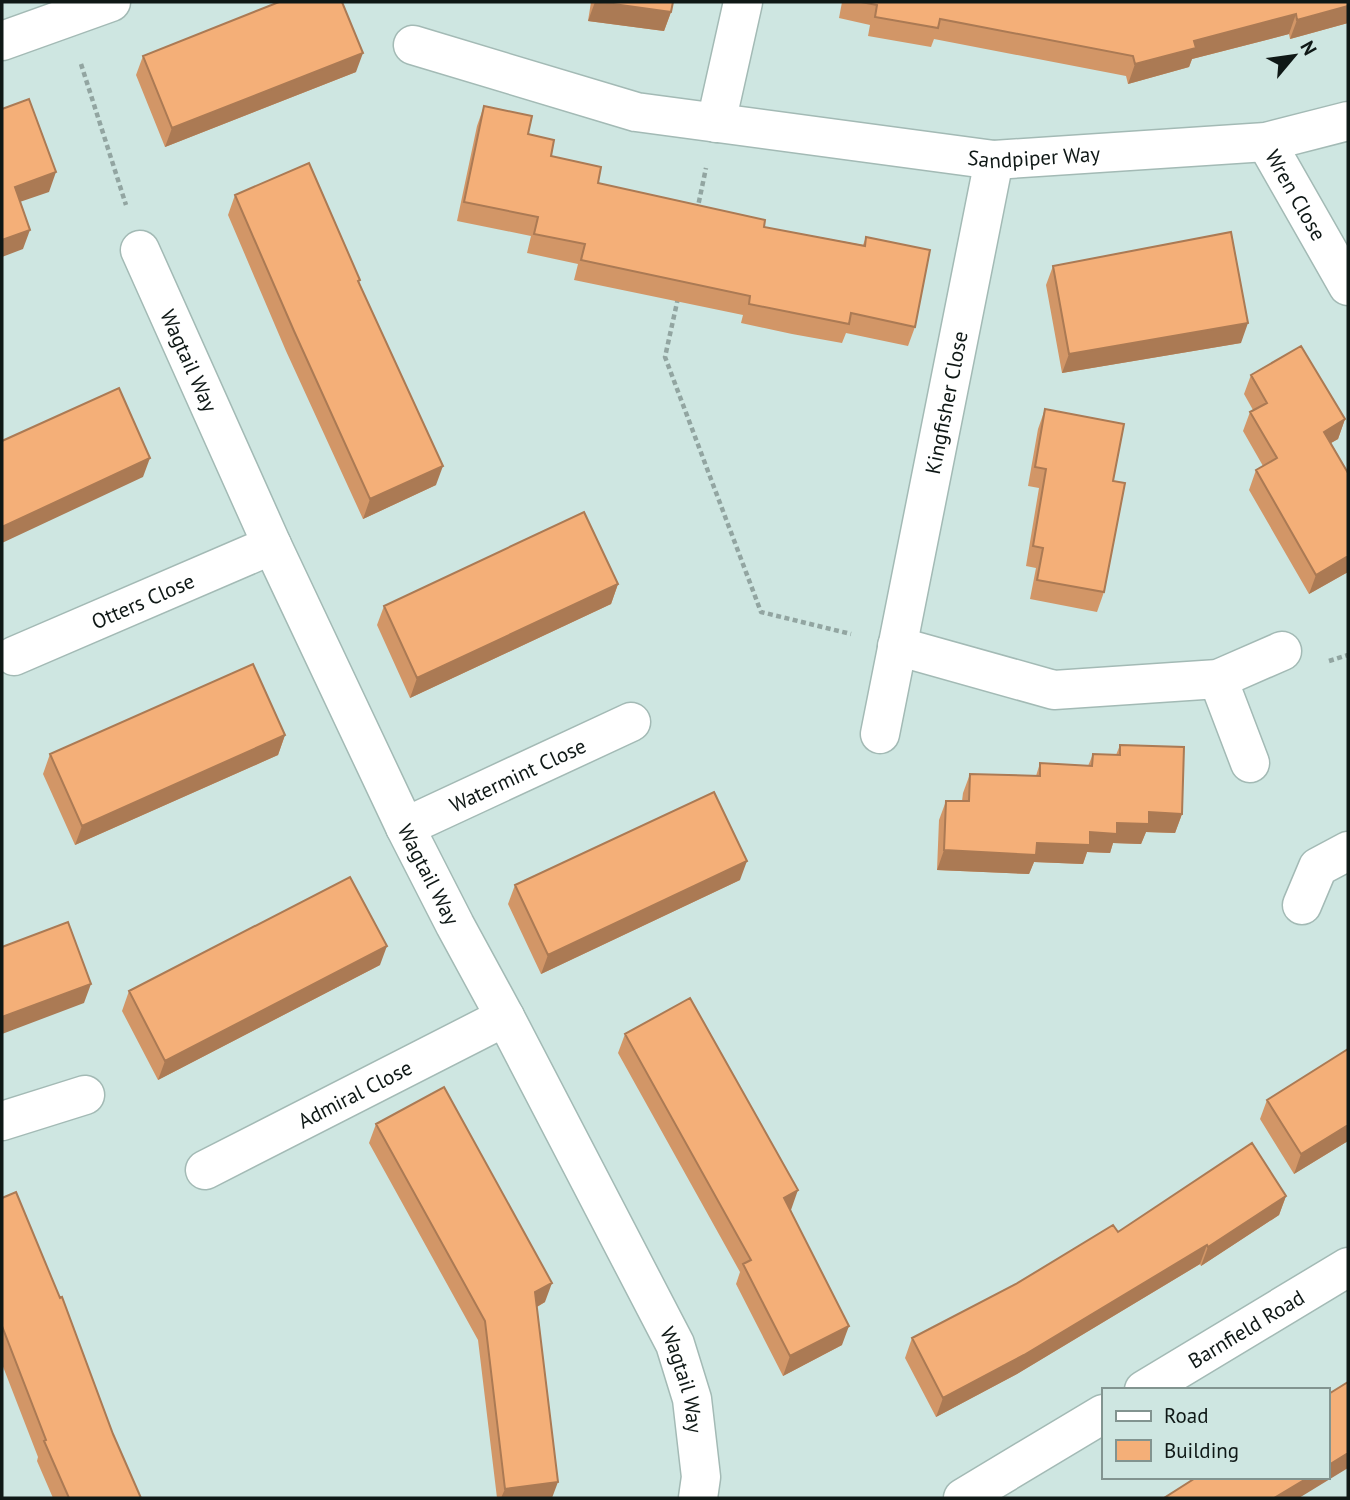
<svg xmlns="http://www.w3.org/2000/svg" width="1350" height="1500" font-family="'PT Sans',sans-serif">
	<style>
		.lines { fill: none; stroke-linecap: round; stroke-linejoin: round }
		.minor-casing { stroke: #a3bab5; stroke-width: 41 }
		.path { stroke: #92a5a1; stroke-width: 4.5; stroke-dasharray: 5 3.5; stroke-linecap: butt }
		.minor { stroke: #fff; stroke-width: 38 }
		.wall { fill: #d29667 }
		.shaded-wall { fill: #ab7a54 }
		.building { fill: #f4af78; stroke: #ab7a54; stroke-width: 2 }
		.labels { text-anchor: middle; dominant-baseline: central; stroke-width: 5; stroke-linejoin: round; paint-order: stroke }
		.street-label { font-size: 21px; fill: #0f1816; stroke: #cee6e1 }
	</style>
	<rect width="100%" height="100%" fill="#cee6e1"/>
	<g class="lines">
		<defs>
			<g id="minor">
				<path d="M2,41L111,2"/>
				<path id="s1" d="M413,45L636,112L994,160L1266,142L1348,121"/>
				<path d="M716,123L743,2"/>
				<path id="s2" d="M1266,142L1348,286"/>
				<path id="s3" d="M140,250L272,545L405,827L455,925L505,1017L675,1344L692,1399L701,1477L698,1498"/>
				<path d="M897,646L1054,690L1218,679L1282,651"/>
				<path id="s4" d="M14,656L272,545"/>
				<path d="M1218,679L1250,763"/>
				<path id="s5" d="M880,734L994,160"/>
				<path id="s6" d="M405,827L631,722"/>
				<path d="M1302,905L1318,867L1348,851"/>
				<path d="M2,1121L85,1095"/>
				<path id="s7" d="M205,1170L505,1017"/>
				<path id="s8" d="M1144,1390L1348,1267"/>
				<path d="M963,1498L1103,1414"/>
			</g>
		</defs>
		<use href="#minor" class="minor-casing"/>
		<path class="path" d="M81,64L126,205
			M697,211L706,168
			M678,298L665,357L761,612L851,634
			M1329,661L1348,655"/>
		<use href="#minor" class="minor"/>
	</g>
	<path class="wall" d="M591,2H673L671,12L664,31L588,21Z
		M842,2H1348V23L1290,39L1289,34L1192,59L1189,67L1128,84L1126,76L934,39L931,47L868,36L870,25L839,18Z
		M143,56L356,72L165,147L136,75Z
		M484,106L528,134L551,156L598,183L764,227L863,245L866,237L915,327L908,346L846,333L842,343L792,334L741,323L743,315L574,280L578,264L527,253L531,236L457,221L477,126Z
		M235,195L360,280L359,283L436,485L363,519L286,351L228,215Z
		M1053,266L1241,343L1062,373L1046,285Z
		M1251,375L1345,419L1338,439L1331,443L1348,473V572L1309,594L1249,490L1256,470L1263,466L1243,431L1250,412L1253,410L1244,394Z
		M1045,409L1113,481L1104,592L1097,612L1030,599L1036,568L1026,566L1039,488L1028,486L1038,429Z
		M618,584L611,604L410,698L377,625L384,606Z
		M285,735L278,755L75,845L43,774L50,754Z
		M1120,745L1182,814L1175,833L1146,832L1141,844L1113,843L1110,853L1087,852L1083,864L1034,862L1029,874L937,870L939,820L946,801H962L963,793L970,774L1036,776L1040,763L1088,766L1093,754L1116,755Z
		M740,880L541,974L508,904L515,885Z
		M380,965L158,1080L122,1011L129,991Z
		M625,1034L791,1210L842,1345L783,1376L736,1284L740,1272L618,1053Z
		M1348,1049V1141L1294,1174L1260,1119L1267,1100Z
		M376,1124L545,1302L537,1307L552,1498H497L478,1340L369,1143Z
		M1286,1196L1279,1215L1201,1266L1200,1264L1017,1374L936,1417L905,1358L912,1338L1118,1232Z
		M2,1198L113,1434L141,1498H53L37,1461L38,1457L2,1364Z"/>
	<path class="shaded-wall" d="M595,2L671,12L664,31L588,21Z
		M1348,6V23L1290,39L1297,20Z
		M1296,14L1289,34L1192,59L1189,67L1128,84L1135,64L1194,41Z
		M363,53L356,72L165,147L172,128Z
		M56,172L49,192L8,206L15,187Z
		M30,230L23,249L2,257V240Z
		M1248,323L1241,343L1062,373L1069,354Z
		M1345,419L1338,439L1317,451L1324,432Z
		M150,458L143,477L2,543V527Z
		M443,466L436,485L363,519L370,499Z
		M1348,556V572L1309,594L1316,575Z
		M618,584L611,604L410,698L417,678Z
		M285,735L278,755L75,845L82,826Z
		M1149,812L1182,814L1175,833L1146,832L1141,844L1113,843L1110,853L1087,852L1083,864L1034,862L1029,874L937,870L944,850L1037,843L1090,832Z
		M747,861L740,880L541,974L548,955Z
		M387,946L380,965L158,1080L165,1061Z
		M91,984L84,1003L2,1034V1017Z
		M1348,1125V1141L1294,1174L1301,1154Z
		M798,1190L791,1210L777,1217L784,1198Z
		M1286,1196L1279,1215L1201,1266L1208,1247Z
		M1207,1245L1200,1264L1017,1374L936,1417L943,1398Z
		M552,1283L545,1302L528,1312L535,1292Z
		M849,1326L842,1345L783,1376L790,1356Z
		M1348,1453V1468L1299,1498H1274L1309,1477H1327V1466Z
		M558,1482L552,1498H501L505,1489Z"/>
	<path class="building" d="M279,2H342L363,53L172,128L143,56Z
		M599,2H673L671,12Z
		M861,2H1348V6L1297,20L1296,14L1194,41L1196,48L1135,64L1133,56L940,19L938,28L875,17L877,5Z
		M29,99L56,172L15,187L30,230L2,240V109Z
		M484,106L532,116L528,134L554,140L551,156L601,167L598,183L765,220L764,227L865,246L866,237L930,250L915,327L851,313L849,324L749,304L750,296L581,260L585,244L534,234L538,217L464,202Z
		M309,163L360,280L358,281L443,466L370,499L294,331L235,195Z
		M1231,232L1248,323L1069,354L1053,266Z
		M1301,346L1345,419L1324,432L1348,473V556L1316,575L1256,470L1277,458L1250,412L1267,403L1251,375Z
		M119,388L150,458L2,527V441Z
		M1045,409L1124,424L1113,481L1125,483L1104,592L1037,580L1043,548L1033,546L1046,469L1035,467Z
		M584,512L618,584L417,678L384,606Z
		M253,664L285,735L82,826L50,754Z
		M1120,745L1184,747L1182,814L1149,812V824L1117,823V834L1090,832V845L1037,843L1036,855L944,850L946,801H969L970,774L1040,776V763L1092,766L1093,754L1120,755Z
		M714,792L747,861L548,955L515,885Z
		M350,877L387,946L165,1061L129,991Z
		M68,922L91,984L2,1017V947Z
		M690,998L798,1190L784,1198L849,1326L790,1356L743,1264L751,1260L625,1034Z
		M1348,1049V1125L1301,1154L1267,1100Z
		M444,1087L552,1283L535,1292L558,1482L505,1489L485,1321L376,1124Z
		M1252,1143L1286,1196L1208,1247L1207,1245L1024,1355L943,1398L912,1338L1016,1284L1113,1225L1118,1232Z
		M16,1192L60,1298L62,1297L113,1434L141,1498H69L44,1441L46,1440L2,1326V1198Z
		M1348,1382V1453L1327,1466V1395Z
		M1197,1477H1309L1274,1498H1164Z"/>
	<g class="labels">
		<g class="street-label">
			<text stroke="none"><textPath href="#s1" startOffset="634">Sandpiper Way</textPath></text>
			<text stroke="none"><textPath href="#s2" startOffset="61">Wren Close</textPath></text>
			<text stroke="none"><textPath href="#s3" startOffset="121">Wagtail Way</textPath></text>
			<text stroke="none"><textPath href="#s5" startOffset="338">Kingfisher Close</textPath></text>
			<text stroke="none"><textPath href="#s4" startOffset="140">Otters Close</textPath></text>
			<text stroke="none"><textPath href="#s6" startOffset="124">Watermint Close</textPath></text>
			<text stroke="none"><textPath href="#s3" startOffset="688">Wagtail Way</textPath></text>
			<text stroke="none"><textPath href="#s7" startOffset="168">Admiral Close</textPath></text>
			<text stroke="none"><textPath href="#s8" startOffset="119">Barnfield Road</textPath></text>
			<text stroke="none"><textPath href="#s3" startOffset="1255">Wagtail Way</textPath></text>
		</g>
	</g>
	<rect width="1350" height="1500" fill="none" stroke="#0f1816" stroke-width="7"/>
	<rect x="1102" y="1388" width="228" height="91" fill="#cee6e1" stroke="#829490" stroke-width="2"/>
	<rect x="1116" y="1411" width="35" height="10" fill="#ffffff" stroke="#829490" stroke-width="2"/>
	<text x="1164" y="1423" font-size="21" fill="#0f1816">Road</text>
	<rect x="1116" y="1440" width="35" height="21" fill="#f4af78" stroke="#829490" stroke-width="2"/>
	<text x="1164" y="1458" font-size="21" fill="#0f1816">Building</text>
	<g transform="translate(1294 56) rotate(61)" stroke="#cee6e1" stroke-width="5" paint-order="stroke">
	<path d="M0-5L12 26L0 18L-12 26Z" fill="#0f1816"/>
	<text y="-10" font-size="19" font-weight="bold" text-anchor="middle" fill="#0f1816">N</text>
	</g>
</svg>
